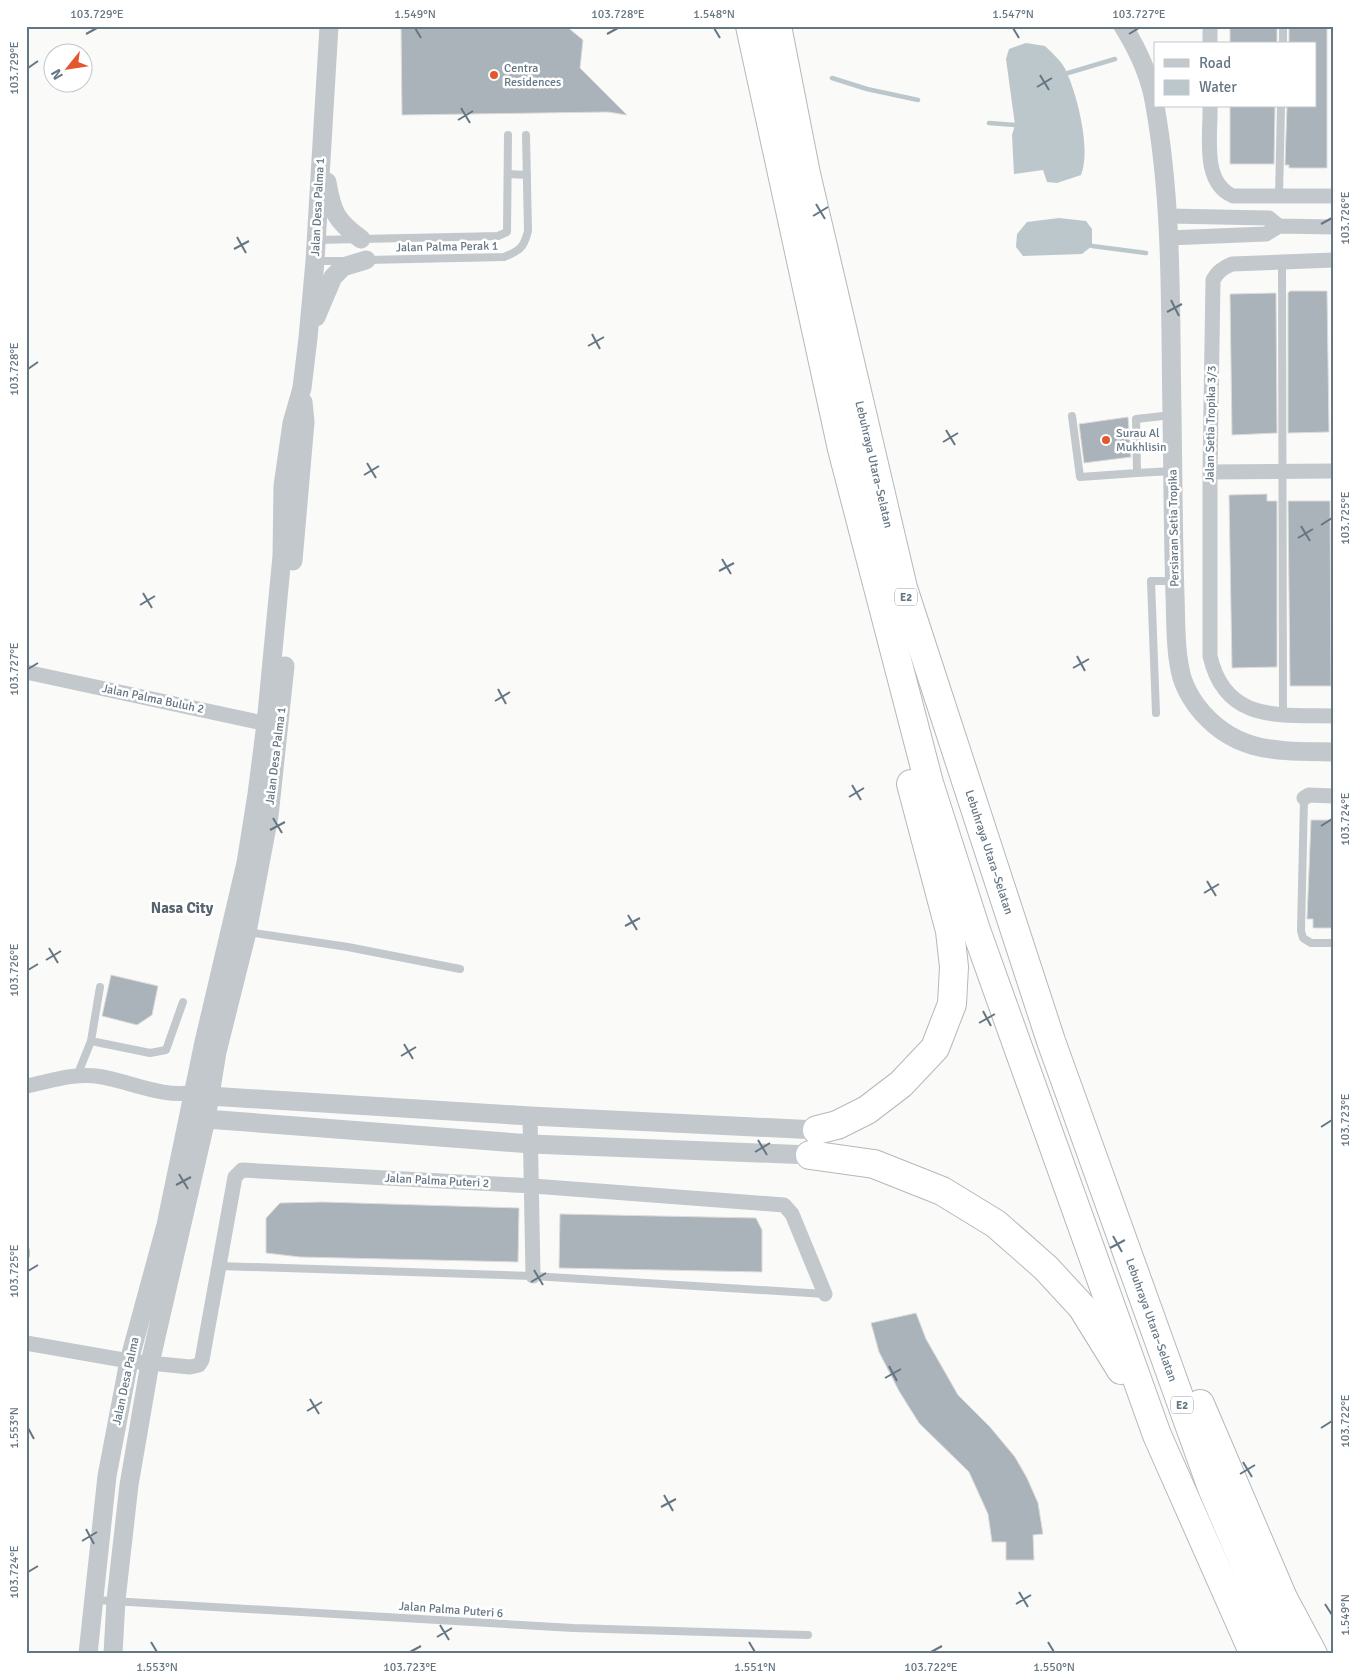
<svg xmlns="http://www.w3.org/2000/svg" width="1359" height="1680" font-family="Signika,sans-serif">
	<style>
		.water { fill: #bbc7cb }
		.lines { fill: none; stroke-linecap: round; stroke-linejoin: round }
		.stream { stroke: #bbc7cb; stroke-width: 4.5 }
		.building { fill: #aab3b9; stroke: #dcdcda }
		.motorway-casing { stroke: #b4b9bd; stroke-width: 30 }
		.service { stroke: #c3c8cc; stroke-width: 8 }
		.minor { stroke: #c3c8cc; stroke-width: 15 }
		.tertiary { stroke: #c3c8cc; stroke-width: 19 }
		.motorway { stroke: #fff; stroke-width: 28 }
		.ticks { fill: none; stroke: #657683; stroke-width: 2 }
		.poi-dot { fill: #e4572e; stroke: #fff; stroke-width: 2 }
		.labels { text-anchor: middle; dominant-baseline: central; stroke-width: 5; stroke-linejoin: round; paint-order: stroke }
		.shield { fill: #fff; stroke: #939fa8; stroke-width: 1 }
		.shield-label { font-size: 11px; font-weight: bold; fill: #657683 }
		.poi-label { font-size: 12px; fill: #657683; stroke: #fff; text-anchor: start }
		.street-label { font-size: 12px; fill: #657683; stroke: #fff }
		.quarter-label { font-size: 15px; font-weight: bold; fill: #57646e; stroke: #fff }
		.neatline { fill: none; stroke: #657683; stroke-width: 2 }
		.ticks-label { font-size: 12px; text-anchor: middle; fill: #657683 }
	</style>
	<rect width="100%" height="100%" fill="#fafaf8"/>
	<path class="water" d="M1026,43L1045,46C1053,54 1063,62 1067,73C1078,98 1091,150 1081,175L1057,183L1047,182L1043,170L1014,174L1012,135L1015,125L1006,59L1009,49Z
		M1059,218L1086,221L1092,229V246L1082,254L1023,256L1016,247L1017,234L1027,222Z"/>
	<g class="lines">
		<path class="stream" d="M1068,73L1115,59
			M832,78L867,89L918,100
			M989,123L1015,125
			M1092,246L1146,253"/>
	</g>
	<path class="building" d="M401,26H566L583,40L580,68L627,115L608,112L402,115Z
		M1230,26H1277V44H1230Z
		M1289,26H1327V168H1289V165H1285L1287,106H1315V44H1289Z
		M1230,106H1275L1274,164H1230Z
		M1290,291H1327L1329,432L1288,433V293Z
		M1276,293L1277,433L1232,435L1230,294Z
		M1128,417L1131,457L1084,463L1079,424Z
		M1267,494V501H1277V667L1232,668L1229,495Z
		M1288,501H1330L1331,686H1290Z
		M1311,820H1333V928H1313V919H1307Z
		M111,975L158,986L152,1015L137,1025L102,1016Z
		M323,1202L519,1208L518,1262L300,1257L266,1253V1218L280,1203Z
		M560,1214L756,1218L762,1230V1272L559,1268Z
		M916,1313L926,1339L958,1395L990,1427L1015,1457L1027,1478L1038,1503L1043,1534L1033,1535L1034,1560H1006V1542H992L988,1514L969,1472L919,1423L899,1391L879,1352L871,1323Z"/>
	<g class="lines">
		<defs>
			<g id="motorway">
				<path d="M750,26L842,449L929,783L976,930L1157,1435L1254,1654"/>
				<path id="s1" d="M777,26L806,174L903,588L1051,1041L1212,1488L1283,1654"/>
				<path d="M817,1130L837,1125L867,1110L901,1084L935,1048L952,1004L954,967L950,931L911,784"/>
				<path d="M810,1155L874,1164L942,1191L996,1224L1046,1268L1082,1307L1121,1370"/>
				<path d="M1200,1404L1283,1598L1313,1654"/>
			</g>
		</defs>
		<use href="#motorway" class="motorway-casing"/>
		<path class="service" d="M1283,44V26
			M508,174L527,175
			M1279,196L1281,106
			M316,240L498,236L507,232L508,135
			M367,260L504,257C519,251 524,248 528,231L526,135
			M315,261H345
			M1282,263L1283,715
			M1072,416L1080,477L1137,473L1136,419L1172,415
			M1137,473L1172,471
			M1156,713L1151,581H1175
			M1304,798L1301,931L1303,938L1311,943H1333
			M247,932L348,947L460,969
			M91,1041L150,1053L166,1050L183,1002
			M77,1076L91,1041L100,987
			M26,1251V1255
			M219,1266L533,1276L825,1294
			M95,1600L573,1628L808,1635"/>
		<path class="minor" d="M1210,26V44
			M1210,106C1211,135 1201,182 1233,196H1333
			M1168,216L1269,218L1279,226
			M1168,238L1266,234L1279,226L1333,227
			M1333,260L1232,264C1223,268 1218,271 1213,280L1210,472V656C1225,722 1278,715 1333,716
			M1210,472L1333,471
			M26,672L277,726
			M1304,798L1309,795L1333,796
			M26,1086C48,1082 73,1073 96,1076C128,1080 162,1099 195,1092
			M530,1116L533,1276
			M26,1343L129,1361L190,1367L199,1365L202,1360L235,1177L242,1170L533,1186L784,1205L792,1214L825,1294"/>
		<path class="tertiary" d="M1123,26C1138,50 1151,79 1155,106
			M1155,106C1173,207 1170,311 1172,413C1173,474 1173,535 1175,595C1176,623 1175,652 1182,678C1185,687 1191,698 1196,705C1233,754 1277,751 1333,752
			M327,182C332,212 336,221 361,239
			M316,317L333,277L343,267L366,260
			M293,561L305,422L303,402
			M197,1093L209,1096L530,1116L817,1130
			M196,1115L206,1119L531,1144L810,1155
			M88,1654L107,1476L129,1361L166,1225L204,1042L246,863L257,794L266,724L282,556L283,486L292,423L302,388L308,338L315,261L329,26
			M113,1654L116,1600L129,1485L150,1363L206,1119L217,1052L247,932L269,816L285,666"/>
		<use href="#motorway" class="motorway"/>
	</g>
	<path class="ticks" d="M415,28L421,38M714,28L720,38M1013,28L1019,38M86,34L97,28M607,34L618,28M1129,34L1139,28M28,68L38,61M1040,75L1049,90M1037,87L1052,78M461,108L470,123M458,120L473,111M816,204L825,219M813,216L828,207M1321,224L1332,218M237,237L246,253M234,249L249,241M1171,300L1179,316M1167,312L1182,304M592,334L600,349M588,346L604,337M28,369L38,362M946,430L955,445M943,442L958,433M367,463L376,478M364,475L379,466M1321,525L1332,518M1301,526L1310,541M1298,538L1313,529M722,559L731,574M719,571L734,563M143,593L152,608M140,605L155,596M1077,656L1085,671M1073,668L1089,659M28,669L38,663M498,689L506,704M495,701L510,692M852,785L861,800M849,797L864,788M273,818L282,833M1321,826L1332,819M270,830L285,822M1207,881L1216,896M1204,893L1219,884M628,915L637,930M625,926L640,918M49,948L58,963M46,960L61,951M28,970L38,964M983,1011L991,1026M979,1023L995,1014M404,1044L413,1059M401,1056L416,1047M1321,1127L1332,1120M758,1140L767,1155M755,1152L770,1143M179,1174L188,1189M176,1185L191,1177M1113,1236L1122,1252M1110,1248L1125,1240M534,1270L543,1285M28,1271L38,1265M531,1282L546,1273M889,1366L897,1381M885,1378L901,1369M310,1399L319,1414M307,1411L322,1402M28,1428L34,1439M1321,1428L1332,1421M1243,1462L1252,1477M1240,1474L1255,1465M664,1495L673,1511M661,1507L676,1499M86,1529L94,1544M82,1541L97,1532M28,1572L38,1566M1019,1592L1028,1607M1016,1604L1031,1595M1325,1604L1332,1615M440,1625L449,1640M437,1637L452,1628M151,1642L157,1652M749,1642L755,1652M1048,1642L1054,1652M410,1652L421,1646M931,1652L942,1646"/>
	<g class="poi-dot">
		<circle cx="494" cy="75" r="5"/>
		<circle cx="1106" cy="440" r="5"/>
	</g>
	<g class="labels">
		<g class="shield">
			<rect x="895" y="588.5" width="22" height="17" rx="4"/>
			<rect x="1171" y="1396.5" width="22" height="17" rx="4"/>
		</g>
		<g class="shield-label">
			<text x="906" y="597">E2</text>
			<text x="1182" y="1405">E2</text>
		</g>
		<g class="poi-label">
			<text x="504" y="68">Centra<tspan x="504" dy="14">Residences</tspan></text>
			<text x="1116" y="433">Surau Al<tspan x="1116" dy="14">Mukhlisin</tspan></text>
		</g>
		<g class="street-label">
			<text transform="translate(318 207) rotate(-87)">Jalan Desa Palma 1</text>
			<text transform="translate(447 247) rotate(-1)">Jalan Palma Perak 1</text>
			<text transform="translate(1211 424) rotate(-89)">Jalan Setia Tropika 3/3</text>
			<text stroke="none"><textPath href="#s1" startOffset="449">Lebuhraya Utara–Selatan</textPath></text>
			<text transform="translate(1174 528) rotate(-91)">Persiaran Setia Tropika</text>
			<text transform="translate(153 699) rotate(12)">Jalan Palma Buluh 2</text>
			<text transform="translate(276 756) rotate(-83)">Jalan Desa Palma 1</text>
			<text stroke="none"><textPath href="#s1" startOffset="854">Lebuhraya Utara–Selatan</textPath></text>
			<text transform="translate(437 1181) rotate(3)">Jalan Palma Puteri 2</text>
			<text stroke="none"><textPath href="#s1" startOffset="1349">Lebuhraya Utara–Selatan</textPath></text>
			<text transform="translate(126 1381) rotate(-78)">Jalan Desa Palma</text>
			<text transform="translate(451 1610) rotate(4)">Jalan Palma Puteri 6</text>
		</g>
		<g class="quarter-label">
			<text x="182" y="908">Nasa City</text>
		</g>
	</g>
	<rect width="1359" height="1680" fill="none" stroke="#ffffff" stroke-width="55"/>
	<rect x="1154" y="42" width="162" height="65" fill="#ffffff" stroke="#c1c8cd"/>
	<rect x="1164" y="59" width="25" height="8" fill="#c3c8cc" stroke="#c1c8cd"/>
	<text x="1199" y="68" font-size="15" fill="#657683">Road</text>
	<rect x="1164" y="80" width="25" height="15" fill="#bbc7cb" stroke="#c1c8cd"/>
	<text x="1199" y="92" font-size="15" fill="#657683">Water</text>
	<g transform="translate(68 68) rotate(240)"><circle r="24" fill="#ffffff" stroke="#c1c8cd"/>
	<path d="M0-4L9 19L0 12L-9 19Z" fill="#e4572e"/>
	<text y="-8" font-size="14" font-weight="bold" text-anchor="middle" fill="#657683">N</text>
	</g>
	<rect x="28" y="28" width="1304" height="1624" class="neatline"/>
	<g class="ticks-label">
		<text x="97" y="18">103.729°E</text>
		<text x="415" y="18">1.549°N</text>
		<text x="618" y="18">103.728°E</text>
		<text x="714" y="18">1.548°N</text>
		<text x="1013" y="18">1.547°N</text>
		<text x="1139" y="18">103.727°E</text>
		<text transform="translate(14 68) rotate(-90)" y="4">103.729°E</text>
		<text transform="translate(1345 218) rotate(-90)" y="4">103.726°E</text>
		<text transform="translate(14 369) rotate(-90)" y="4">103.728°E</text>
		<text transform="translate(1345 518) rotate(-90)" y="4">103.725°E</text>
		<text transform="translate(14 669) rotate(-90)" y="4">103.727°E</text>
		<text transform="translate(1345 819) rotate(-90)" y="4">103.724°E</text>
		<text transform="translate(14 970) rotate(-90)" y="4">103.726°E</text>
		<text transform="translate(1345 1120) rotate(-90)" y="4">103.723°E</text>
		<text transform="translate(14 1271) rotate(-90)" y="4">103.725°E</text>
		<text transform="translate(1345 1421) rotate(-90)" y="4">103.722°E</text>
		<text transform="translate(14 1428) rotate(-90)" y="4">1.553°N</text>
		<text transform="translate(14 1572) rotate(-90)" y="4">103.724°E</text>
		<text transform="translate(1345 1615) rotate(-90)" y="4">1.549°N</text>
		<text x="157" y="1671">1.553°N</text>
		<text x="410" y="1671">103.723°E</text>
		<text x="755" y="1671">1.551°N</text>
		<text x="931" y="1671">103.722°E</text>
		<text x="1054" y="1671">1.550°N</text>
	</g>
</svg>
